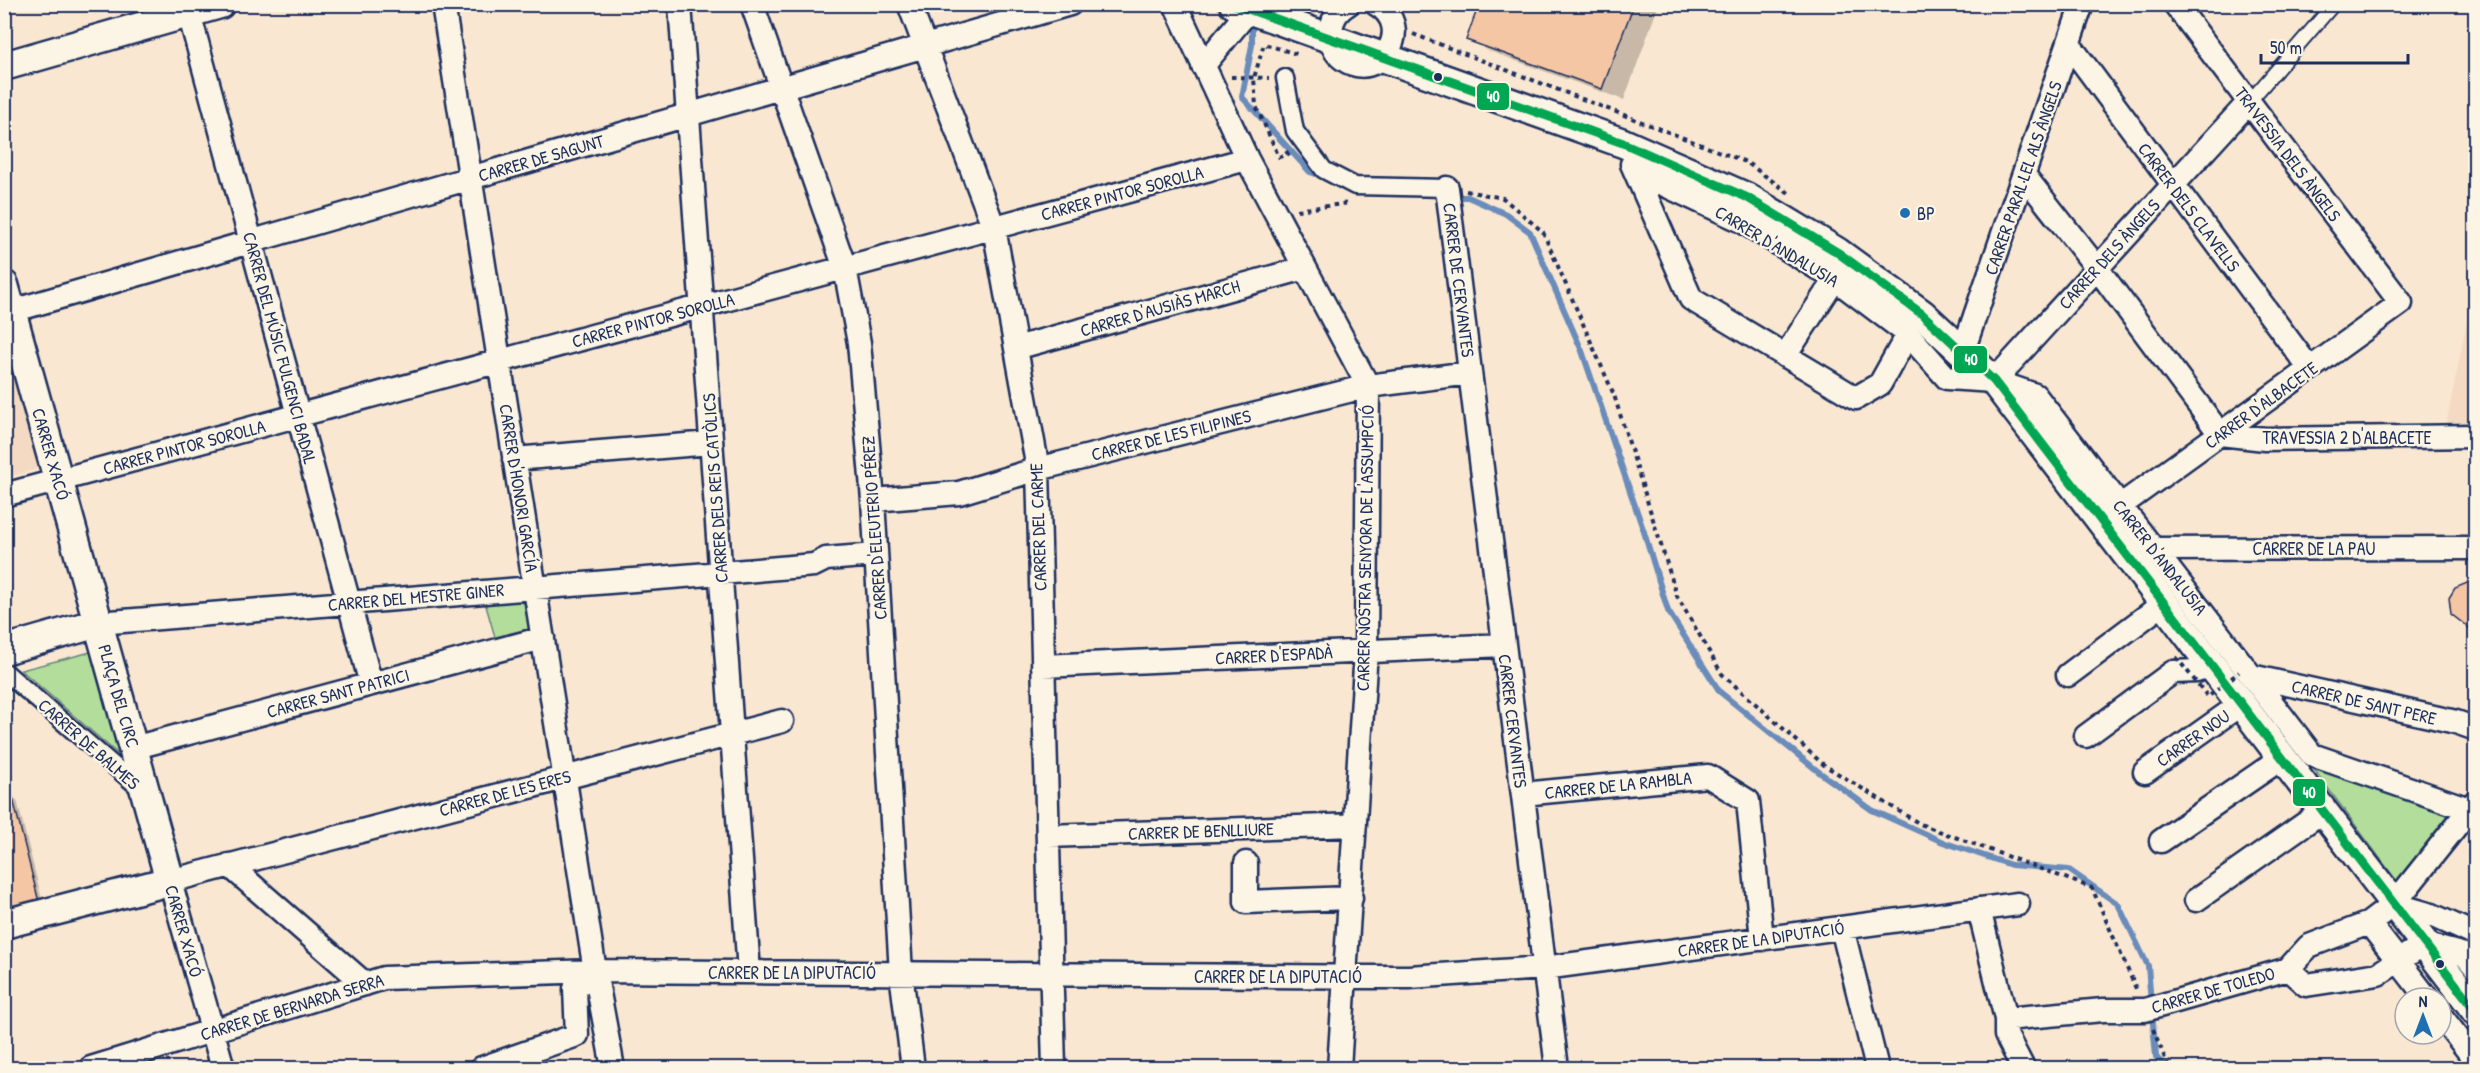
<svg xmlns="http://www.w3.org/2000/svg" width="2480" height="1073" font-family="'Patrick Hand',sans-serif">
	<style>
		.built { fill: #f4dac2 }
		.green { fill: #b2dd9b; stroke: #66867c; stroke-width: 1.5 }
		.shadow { fill: #0003 }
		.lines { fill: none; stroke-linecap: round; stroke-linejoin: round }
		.stream { stroke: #6a8cba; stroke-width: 6 }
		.building { fill: #f5c6a4; stroke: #1b2f5e; stroke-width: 1.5 }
		.service-casing { stroke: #1b2f5e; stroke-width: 16 }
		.pedestrian-casing { stroke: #1b2f5e; stroke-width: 21 }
		.minor-casing { stroke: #1b2f5e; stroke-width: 27 }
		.tertiary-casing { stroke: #1b2f5e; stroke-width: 33 }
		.path { stroke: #1b2f5e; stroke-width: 4; stroke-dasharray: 4.5 4.5; stroke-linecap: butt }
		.service { stroke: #fcf5e5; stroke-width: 12 }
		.pedestrian { stroke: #fcf5e5; stroke-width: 16 }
		.minor { stroke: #fcf5e5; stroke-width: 22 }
		.tertiary { stroke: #fcf5e5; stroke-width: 28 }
		.path-bridge { stroke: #1b2f5e; stroke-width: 4; stroke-dasharray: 4.5 4.5; stroke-linecap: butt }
		.bus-1-casing { stroke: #fcf5e5; stroke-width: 14 }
		.bus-1 { stroke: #00a651; stroke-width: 9 }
		.bus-dot { fill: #1b2f5e; stroke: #fcf5e5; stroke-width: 2 }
		.poi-dot { fill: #1f6fb2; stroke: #fcf5e5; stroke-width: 2 }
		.labels { text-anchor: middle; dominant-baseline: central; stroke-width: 4.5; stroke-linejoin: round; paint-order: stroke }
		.street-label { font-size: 18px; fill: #1b2f5e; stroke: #fcf5e5 }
		.poi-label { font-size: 18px; fill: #1b2f5e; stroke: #fcf5e5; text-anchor: start }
		.line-badge { stroke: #fcf5e5; stroke-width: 2 }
		.badge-label { font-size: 16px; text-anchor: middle; font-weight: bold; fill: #fff }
	</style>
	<rect width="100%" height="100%" fill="#fae7d2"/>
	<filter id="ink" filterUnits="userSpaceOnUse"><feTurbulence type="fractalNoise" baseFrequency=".0167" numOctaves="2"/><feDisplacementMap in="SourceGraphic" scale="12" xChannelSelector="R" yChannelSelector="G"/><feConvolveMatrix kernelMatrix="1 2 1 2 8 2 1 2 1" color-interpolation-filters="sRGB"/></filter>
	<g filter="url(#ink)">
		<path class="built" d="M2475,282V425H2446Z
			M4,337L41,468L5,478H4Z"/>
		<path class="green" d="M523,596L529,629L495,637L484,599Z
			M91,652L119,755L21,670Z
			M2310,764L2452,811L2399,884Z"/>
		<path class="shadow" d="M1480,4H1659L1624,100L1489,51L1468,39Z
			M12,797L17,800L44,908L4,918Z"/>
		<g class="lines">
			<path class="stream" d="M1252,17V45L1242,97L1310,172L1322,176
				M1452,197H1468L1506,214L1530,232L1582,351L1644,532L1668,611L1720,692L1819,772L1872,810L1943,842L2011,865L2069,870L2118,904L2148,966L2151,1003
				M2152,1013L2156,1057L2167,1068"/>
		</g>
		<path class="building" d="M1479,4H1634L1602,89L1466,40Z
			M2472,581H2476V631L2469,628L2451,614L2449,598L2455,588Z
			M12,795L40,906L4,915V797Z"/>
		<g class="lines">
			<defs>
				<path id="service" d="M2249,102L2334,4"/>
				<path id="pedestrian" d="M1285,78L1295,131L1324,170L1355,186L1447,188
					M4,671L142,790"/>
				<path id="minor" d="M443,4L595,971L613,1068
					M680,4L749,972
					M752,4L845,268L859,343L873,500L901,973L913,1068
					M909,4L994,228L1038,469L1054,1068
					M1175,4L1247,159L1368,386L1366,651L1339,1068
					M1348,4C1336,11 1331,21 1331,35C1331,44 1335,53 1343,59C1379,85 1417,27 1376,4
					M189,13L371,684
					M2069,44L2310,369
					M1203,66L1249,10
					M1632,164L1691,299L1856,398L1880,384L1908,334
					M1635,171L1742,221L1835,279L1908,334L1947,378L1994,381L2035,395L2312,755L2469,809
					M2024,175L2097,268L2220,434
					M1447,188L1557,1068
					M12,311L1070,4
					M1016,348L1305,268
					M1963,351L2082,4
					M1785,356L1835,279
					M1994,381L2249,102
					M2220,434L2265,439L2476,436
					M514,459L711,443
					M4,495L1247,159
					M873,500L959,493L1038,469L1368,386L1470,373
					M2120,506L2401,303L2175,4
					M2153,549L2476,548
					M98,623L721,573L814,565L826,559L876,555
					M1043,666L1504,645
					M2068,675L2164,603
					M2251,676L2456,722L2476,729
					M2086,736L2173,672L2197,671L2209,662
					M133,748L543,638
					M2145,772L2241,704
					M1523,794L1708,776L1748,801L1762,939
					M1048,836L1355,825
					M2161,841L2282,758
					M1246,863V902L1351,898
					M229,865L365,984
					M2196,900L2323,811
					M2394,904L2432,915L2476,935
					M1979,909L2006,1019V1035L2023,1068
					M1842,928L1877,1068
					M2288,969L2306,985L2378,974L2424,944L2465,955L2476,968
					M2427,998L2369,923L2394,904L2476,801
					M2441,1016L2476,1061
					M2006,1019L2103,1010H2145L2288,969L2309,946L2369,923
					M91,1068L384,978L595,971L1409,977L1544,968L2018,904
					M223,1068L170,881L782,721
					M482,1068L577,1035L575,989L595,971"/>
				<path id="tertiary" d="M1234,4L1623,143L1746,197L1837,252L1922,314L1994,381L2476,1011
					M4,66L220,4
					M4,285L170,881L4,924
					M4,650L98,623"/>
			</defs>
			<use href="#service" class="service-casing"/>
			<use href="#pedestrian" class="pedestrian-casing"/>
			<use href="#minor" class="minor-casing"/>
			<use href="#tertiary" class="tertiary-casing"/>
			<path class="path" d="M1413,34L1746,162L1789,193
				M1231,77L1269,78
				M1286,151L1288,154L1279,157L1256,106L1254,78L1264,44L1300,55
				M1466,191L1503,198L1543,232L1614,395L1677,596L1722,674L1824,765L1920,824L2092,888L2137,991
				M1297,210L1350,203
				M2153,1029L2169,1068"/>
			<use href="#service" class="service"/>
			<use href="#pedestrian" class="pedestrian"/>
			<use href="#minor" class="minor"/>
			<use href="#tertiary" class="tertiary"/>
			<path class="path-bridge" d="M2176,657L2208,697L2239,672"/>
			<defs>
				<path id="bus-1" d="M1234,4L1623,143L1746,197L1837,252L1922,314L1994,381L2476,1011"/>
			</defs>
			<use href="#bus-1" class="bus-1-casing"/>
			<use href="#bus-1" class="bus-1"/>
		</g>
	</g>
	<g class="bus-dot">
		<circle cx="1438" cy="77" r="5"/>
		<circle cx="2440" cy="964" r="5"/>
	</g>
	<circle class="poi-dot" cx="1905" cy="213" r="6"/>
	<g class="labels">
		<g class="street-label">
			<text transform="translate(2288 154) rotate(53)">TRAVESSIA DELS ÀNGELS</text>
			<text transform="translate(541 158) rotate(-16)">CARRER DE SAGUNT</text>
			<text transform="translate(2023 178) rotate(-71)">CARRER PARAL·LEL ALS ÀNGELS</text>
			<text transform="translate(1122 193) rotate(-15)">CARRER PINTOR SOROLLA</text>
			<text transform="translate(2189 207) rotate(53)">CARRER DELS CLAVELLS</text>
			<text transform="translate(1777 246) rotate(31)">CARRER D'ANDALUSIA</text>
			<text transform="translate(2109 254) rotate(-48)">CARRER DELS ÀNGELS</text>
			<text transform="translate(1459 280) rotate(83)">CARRER DE CERVANTES</text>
			<text transform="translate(1160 308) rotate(-16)">CARRER D'AUSIÀS MARCH</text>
			<text transform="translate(653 320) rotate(-15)">CARRER PINTOR SOROLLA</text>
			<text transform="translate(280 348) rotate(75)">CARRER DEL MÚSIC FULGENCI BADAL</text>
			<text transform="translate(2261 405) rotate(-36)">CARRER D'ALBACETE</text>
			<text transform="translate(1171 435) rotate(-14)">CARRER DE LES FILIPINES</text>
			<text x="2347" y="437">TRAVESSIA 2 D'ALBACETE</text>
			<text transform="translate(184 447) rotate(-15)">CARRER PINTOR SOROLLA</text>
			<text transform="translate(51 454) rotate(74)">CARRER XACÓ</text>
			<text transform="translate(519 488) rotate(81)">CARRER D'HONORI GARCÍA</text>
			<text transform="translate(715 488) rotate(-94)">CARRER DELS REIS CATÒLICS</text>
			<text transform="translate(1038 527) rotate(-92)">CARRER DEL CARME</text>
			<text transform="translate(874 528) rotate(-94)">CARRER D'ELEUTERIO PÉREZ</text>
			<text transform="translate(1365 548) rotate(-89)">CARRER NOSTRA SENYORA DE L'ASSUMPCIÓ</text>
			<text x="2314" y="548">CARRER DE LA PAU</text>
			<text transform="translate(2160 557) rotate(52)">CARRER D'ANDALUSIA</text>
			<text transform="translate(416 597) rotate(-5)">CARRER DEL MESTRE GINER</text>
			<text transform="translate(1274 655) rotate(-3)">CARRER D'ESPADÀ</text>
			<text transform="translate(338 693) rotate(-15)">CARRER SANT PATRICI</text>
			<text transform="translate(119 696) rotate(74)">PLAÇA DEL CIRC</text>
			<text transform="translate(2364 702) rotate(13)">CARRER DE SANT PERE</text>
			<text transform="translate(1513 721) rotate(83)">CARRER CERVANTES</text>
			<text transform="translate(2193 738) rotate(-35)">CARRER NOU</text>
			<text transform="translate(89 744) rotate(41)">CARRER DE BALMES</text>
			<text transform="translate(1618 785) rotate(-6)">CARRER DE LA RAMBLA</text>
			<text transform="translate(505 793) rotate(-15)">CARRER DE LES ERES</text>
			<text transform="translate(1201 831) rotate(-2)">CARRER DE BENLLIURE</text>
			<text transform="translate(184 931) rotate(74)">CARRER XACÓ</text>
			<text transform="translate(1761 939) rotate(-8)">CARRER DE LA DIPUTACIÓ</text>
			<text x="792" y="972">CARRER DE LA DIPUTACIÓ</text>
			<text x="1278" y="976">CARRER DE LA DIPUTACIÓ</text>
			<text transform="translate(2213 990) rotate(-16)">CARRER DE TOLEDO</text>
			<text transform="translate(292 1007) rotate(-17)">CARRER DE BERNARDA SERRA</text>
		</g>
		<g class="poi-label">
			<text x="1917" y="213">BP</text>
		</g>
	</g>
	<g class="line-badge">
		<rect x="1476" y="82" width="34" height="29" rx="6" fill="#00a651"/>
		<rect x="1953" y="345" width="35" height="29" rx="6" fill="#00a651"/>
		<rect x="2292" y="778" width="34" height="29" rx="6" fill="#00a651"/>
	</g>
	<g class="badge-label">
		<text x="1493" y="102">40</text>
		<text x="1971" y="365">40</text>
		<text x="2309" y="798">40</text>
	</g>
	<rect width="2480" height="1073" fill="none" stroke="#fcf5e5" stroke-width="24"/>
	<rect x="12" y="12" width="2456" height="1049" fill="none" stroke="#1b2f5e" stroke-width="2" filter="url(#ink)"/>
	<g transform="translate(2423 1016)"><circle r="28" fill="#fcf5e5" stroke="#a2a6af" stroke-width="1.5"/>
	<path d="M0-4.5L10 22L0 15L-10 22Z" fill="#1f6fb2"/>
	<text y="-9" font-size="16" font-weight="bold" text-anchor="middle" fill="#1b2f5e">N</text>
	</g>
	<path d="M2261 54v9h147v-9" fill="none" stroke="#1b2f5e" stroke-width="3"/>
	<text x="2270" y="54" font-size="18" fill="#1b2f5e" stroke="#fcf5e5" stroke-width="4.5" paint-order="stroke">50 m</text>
</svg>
